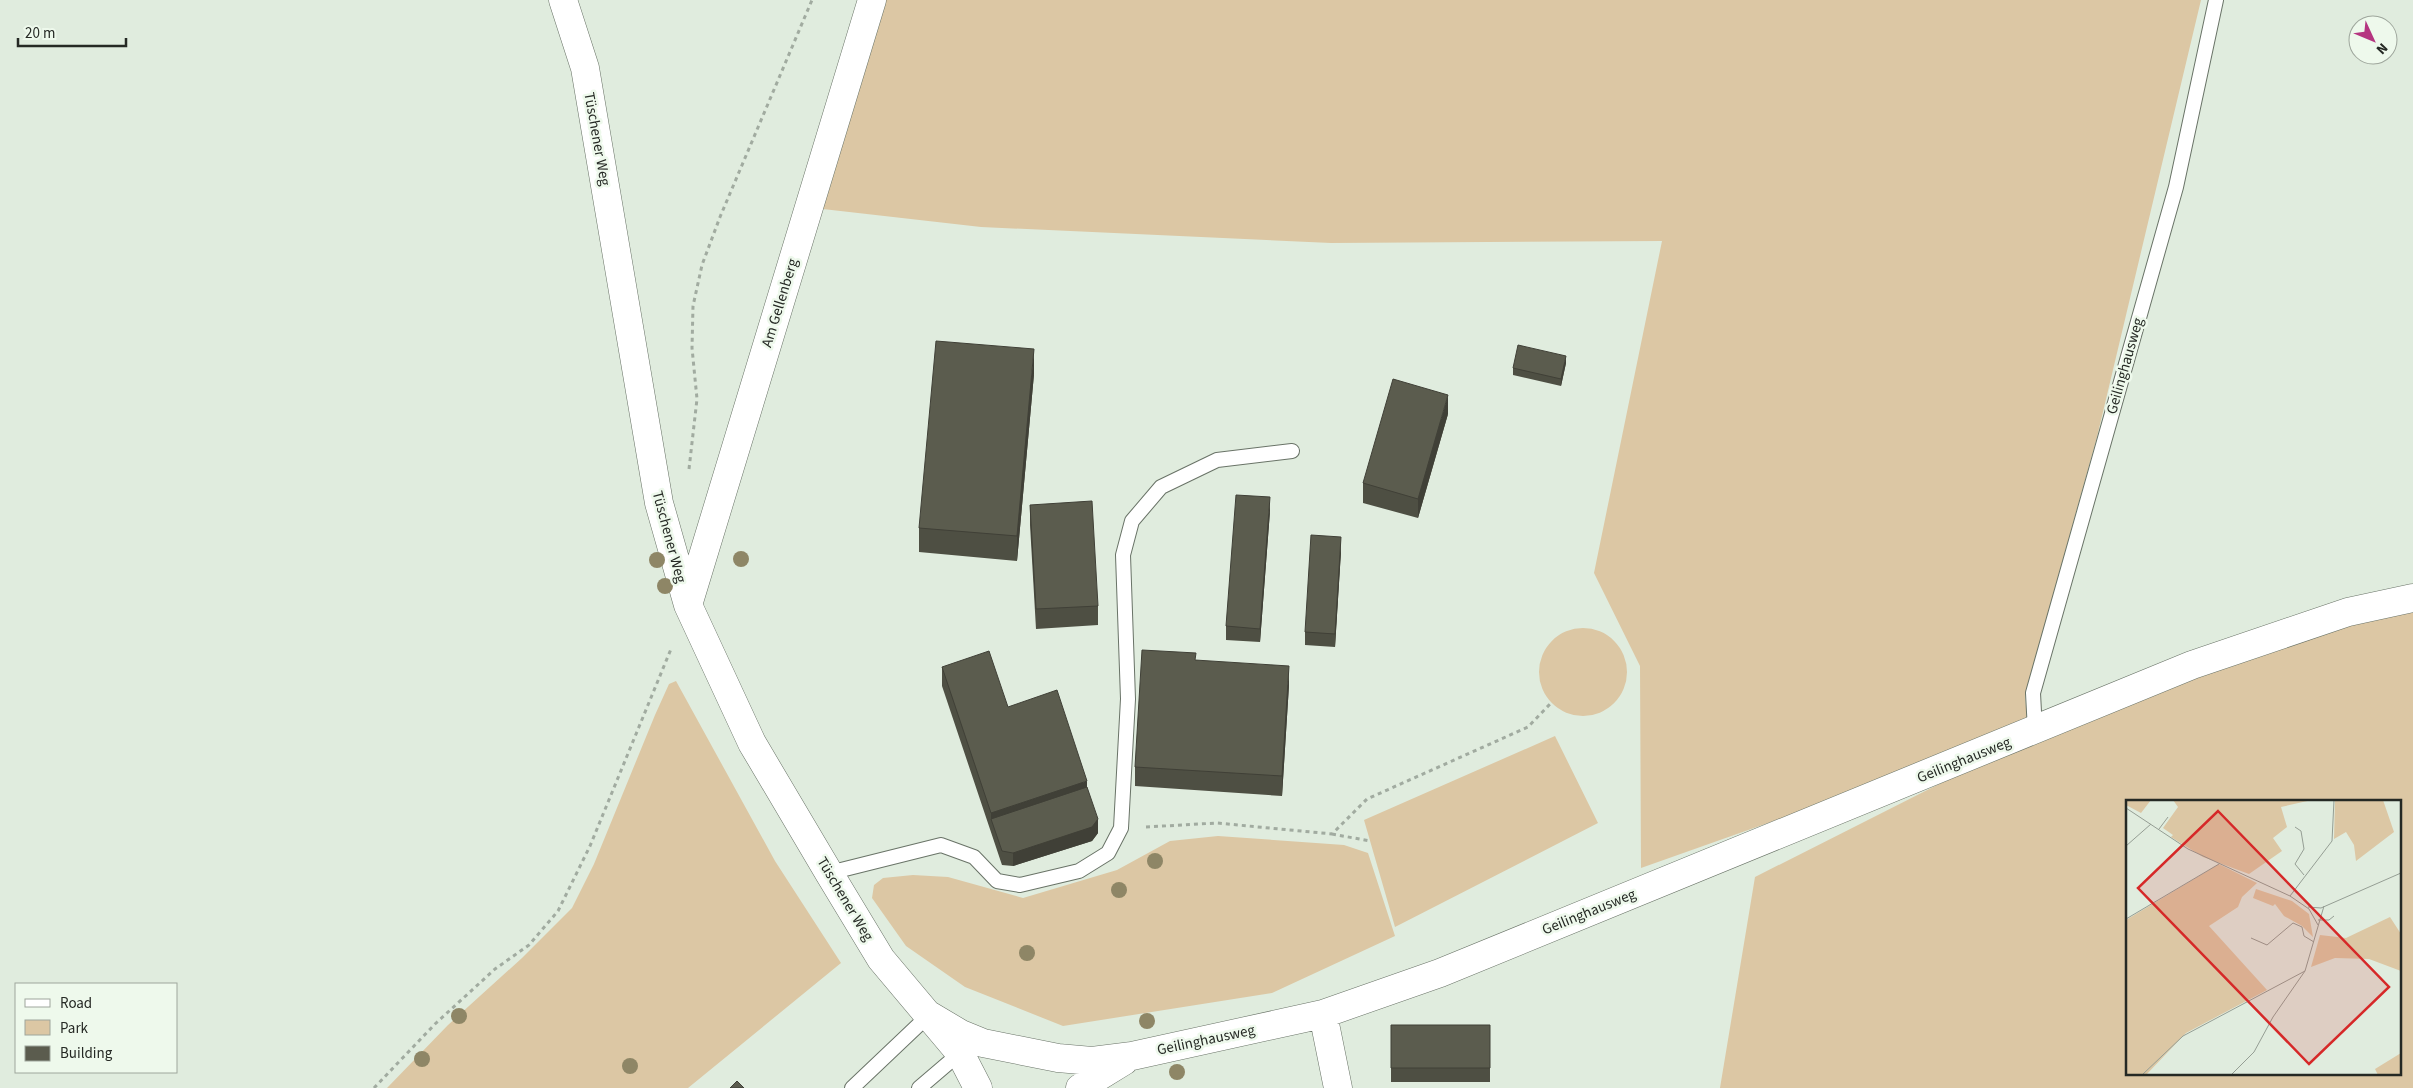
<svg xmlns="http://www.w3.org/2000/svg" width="2413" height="1088" font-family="'Source Sans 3',sans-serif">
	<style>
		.green { fill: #dcc7a4; fill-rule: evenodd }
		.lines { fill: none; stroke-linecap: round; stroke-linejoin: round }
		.service-casing { stroke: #697367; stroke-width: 16 }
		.minor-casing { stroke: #697367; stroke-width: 29 }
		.path { stroke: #a1aba0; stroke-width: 3; stroke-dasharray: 4 4; stroke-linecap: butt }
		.service { stroke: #fff; stroke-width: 14 }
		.minor { stroke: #fff; stroke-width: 28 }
		.tree { fill: #8e8666 }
		.wall { fill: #4e4f43 }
		.shaded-wall { fill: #404037 }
		.building { fill: #5b5c4e; stroke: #404037 }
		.labels { text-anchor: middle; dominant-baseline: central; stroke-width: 5; stroke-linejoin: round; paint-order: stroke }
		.street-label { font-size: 15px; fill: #252924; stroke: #eef9ec }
		.inset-road { fill: none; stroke: #959e94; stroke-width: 1 }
		.view { fill: #d62828; fill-opacity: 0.15; stroke: #d62828; stroke-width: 2.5 }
		.inset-edge { fill: none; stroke: #252924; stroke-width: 2.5 }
	</style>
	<rect width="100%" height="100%" fill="#e0ecde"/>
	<path class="green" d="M878,0H2201L2097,437L2025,696L2028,731L1641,868L1640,666L1594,573L1662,241L1331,243L981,227L814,208Z
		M2413,603V1088H1720L1755,877L2038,734L2192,667ZM2127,802H2399V1074H2127Z
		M1539 672a44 44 0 1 1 88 0a44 44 0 1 1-88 0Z
		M676,681L775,861L841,963L688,1088H387L448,1025L522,958L572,908L594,864L655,715L669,684Z
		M1555,736L1598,823L1395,927L1364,820Z
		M1218,836L1344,845L1368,853L1395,936L1272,993L1063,1026L965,987L906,946L872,898L874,885L883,878L913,875L948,877L1023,898L1117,870L1170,841Z"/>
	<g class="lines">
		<defs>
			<path id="service" d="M2035,731L2033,693L2176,187L2216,0
				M829,873L941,845L974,857L997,881L1020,885L1079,871L1108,853L1121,828L1128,699L1123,555L1132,521L1161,487L1217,460L1292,451
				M852,1088L929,1015
				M919,1088L960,1053"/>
			<path id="minor" d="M563,0L585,68L659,503L688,605L752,743L829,873L881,959L960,1053L978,1088
				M688,605L872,0
				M1323,1014L1338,1088
				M929,1015L961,1034L983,1043L1058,1058L1092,1061L1132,1056L1323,1014L1440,973L2192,665L2348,612L2413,598
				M1080,1088L1124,1061"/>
		</defs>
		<use href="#service" class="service-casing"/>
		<use href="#minor" class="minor-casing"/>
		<path class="path" d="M689,469L697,399L692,348L693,306L702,265L720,217L812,0
			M1146,827L1217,823L1332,834L1367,799L1528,727L1551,703
			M1332,834L1370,841
			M374,1088L435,1024L495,969L529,945L558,911L590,846L671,649"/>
		<use href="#service" class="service"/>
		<use href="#minor" class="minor"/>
	</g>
	<g class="tree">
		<circle cx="741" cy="559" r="8"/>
		<circle cx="657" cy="560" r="8"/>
		<circle cx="665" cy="586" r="8"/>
		<circle cx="1155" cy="861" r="8"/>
		<circle cx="1119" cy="890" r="8"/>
		<circle cx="1027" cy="953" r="8"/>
		<circle cx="459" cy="1016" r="8"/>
		<circle cx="1147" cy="1021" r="8"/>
		<circle cx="422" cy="1059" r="8"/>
		<circle cx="630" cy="1066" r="8"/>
		<circle cx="1177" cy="1072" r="8"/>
	</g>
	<path class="wall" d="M1566,363L1561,386L1513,375V368Z
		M1034,374L1017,561L919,552V528Z
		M1448,414L1418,518L1363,503V483Z
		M1030,505L1098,606V625L1036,629L1030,525Z
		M1270,511L1260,642L1226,640V626Z
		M1341,551L1335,647L1305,645V632Z
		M1196,660L1289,685L1282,796L1135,786V767Z
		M942,667L1008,707L1087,787L1098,833L1092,841L1013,866L1002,865L942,686Z
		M1391,1025H1490V1082H1391Z"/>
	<path class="shaded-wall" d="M1034,349V374L1017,561V536Z
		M1566,356V363L1561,386V379Z
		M1448,395V414L1418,518V499Z
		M1270,497V511L1260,642V629Z
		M1341,537V551L1335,647V634Z
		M1289,666V685L1282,796V776Z
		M1087,781V800L991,819V813Z
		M1098,819V833L1092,841L1013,866V853Z"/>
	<path class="building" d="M936,341L1034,349L1017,536L919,528Z
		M1518,345L1566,356L1561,379L1513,368Z
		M1393,379L1448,395L1418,499L1363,483Z
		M1236,495L1270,497L1260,629L1226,626Z
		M1092,501L1098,606L1036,609L1030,505Z
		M1311,535L1341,537L1335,634L1305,632Z
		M1142,650L1196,653L1195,660L1289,666L1282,776L1135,767Z
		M989,651L1008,707L1057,690L1087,781L991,813L942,667Z
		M1087,787L1098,819L1092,827L1013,853L1002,851L991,819Z
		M1391,1025H1490V1068H1391Z
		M737,1081L744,1088H730Z"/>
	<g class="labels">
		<g class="street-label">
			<text transform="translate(597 139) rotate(80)">Tüschener Weg</text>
			<text transform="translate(780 303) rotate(-73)">Am Gellenberg</text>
			<text transform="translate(2125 366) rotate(-74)">Geilinghausweg</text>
			<text transform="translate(669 537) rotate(75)">Tüschener Weg</text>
			<text transform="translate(1964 760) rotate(-22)">Geilinghausweg</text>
			<text transform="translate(845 899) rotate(59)">Tüschener Weg</text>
			<text transform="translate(1589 912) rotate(-22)">Geilinghausweg</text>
			<text transform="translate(1206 1040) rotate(-12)">Geilinghausweg</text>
		</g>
	</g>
	<g transform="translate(2126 800)">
		<rect width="275" height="275" fill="#e0ecde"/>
		<path d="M0,0H25L15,13L0,5ZM47,0H186L155,7L161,27L147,38L156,51L123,74L77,57L45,37L47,35L37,28L52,7ZM209,0H257L268,32L230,61L228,45L220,32L208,39ZM93,64L131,83L116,97L112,107L83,126L141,190L60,233L20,275H0V120ZM130,89L166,101L183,114L187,137L176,126L158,116L149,104L147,106L127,98ZM264,117L275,134V171L243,159L209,158L185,167L194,135L220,138ZM275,253V275H252L249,269Z" fill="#dcc7a4"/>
		<path class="inset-road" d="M0,8L62,49L164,96L183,109L192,125M169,27L175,31L178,49L169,64L178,75M33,29L42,17M0,46L25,24M164,96L206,41L208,0M182,107L195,108L275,73M0,119L93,64M192,120H203L208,116M125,138L141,145L167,123L176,127L178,136L188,142M16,275L57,236L179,171M105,275L128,252L147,217L179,171L198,106"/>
		<path class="view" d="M92,11L263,187L183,264L12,88Z"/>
		<rect width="275" height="275" class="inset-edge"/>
	</g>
	<rect x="15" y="983" width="162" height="90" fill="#eef9ec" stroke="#9ea69c"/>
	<rect x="25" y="999" width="25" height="8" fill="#ffffff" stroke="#9ea69c"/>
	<text x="60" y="1008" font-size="15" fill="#252924">Road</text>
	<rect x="25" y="1020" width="25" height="15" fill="#dcc7a4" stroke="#9ea69c"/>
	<text x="60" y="1033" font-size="15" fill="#252924">Park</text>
	<rect x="25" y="1046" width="25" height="15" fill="#5b5c4e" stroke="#9ea69c"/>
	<text x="60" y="1058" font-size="15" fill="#252924">Building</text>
	<g transform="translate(2373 40) rotate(134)"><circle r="24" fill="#eef9ec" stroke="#9ea69c"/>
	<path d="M0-4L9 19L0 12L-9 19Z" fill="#b53580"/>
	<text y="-8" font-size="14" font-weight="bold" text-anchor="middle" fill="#252924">N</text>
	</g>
	<path d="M18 38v8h108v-8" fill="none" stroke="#252924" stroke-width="2.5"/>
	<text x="25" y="38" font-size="15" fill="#252924" stroke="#eef9ec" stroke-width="4" paint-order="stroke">20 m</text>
</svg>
